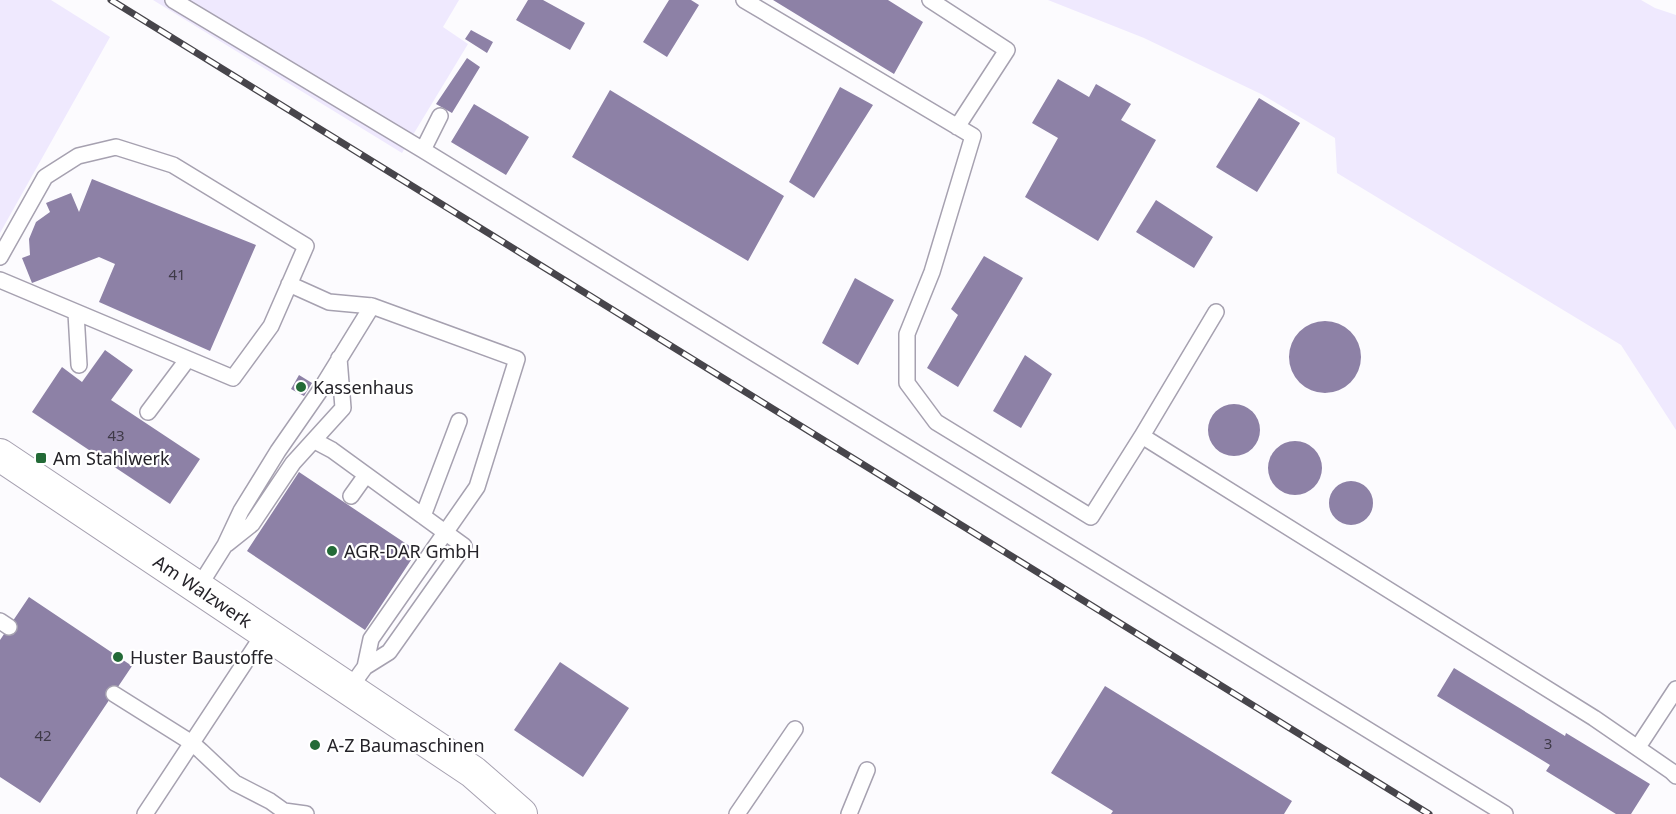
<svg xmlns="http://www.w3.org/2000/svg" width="1676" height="814" font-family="'Noto Sans',sans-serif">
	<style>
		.green { fill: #efe9fe }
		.building { fill: #8d81a6 }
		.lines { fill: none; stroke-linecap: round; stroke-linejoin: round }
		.lane-casing { stroke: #a6a1b0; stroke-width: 18 }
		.street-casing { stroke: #a6a1b0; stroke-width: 34 }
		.lane { stroke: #fff; stroke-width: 15 }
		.street { stroke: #fff; stroke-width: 32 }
		.rail-casing { stroke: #47454b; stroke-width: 7 }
		.rail { stroke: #fff; stroke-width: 4.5; stroke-dasharray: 14; stroke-linecap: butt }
		.poi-dot { fill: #236a37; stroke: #fff; stroke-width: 2 }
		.labels { text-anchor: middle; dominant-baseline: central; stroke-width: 4.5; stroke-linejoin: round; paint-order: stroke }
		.number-label { font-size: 15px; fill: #3f3a48 }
		.poi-label { font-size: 18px; fill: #252329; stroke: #fff; text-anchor: start }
		.street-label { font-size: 18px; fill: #252329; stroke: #fff }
	</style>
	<rect width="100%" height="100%" fill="#fcfbfe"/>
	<path class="green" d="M0,0H51L110,37L0,233Z
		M153,0H459L443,27L468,44L402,153Z
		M1048,0H1641L1655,8L1676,15V430L1621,345L1337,173L1335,138L1261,94L1144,38Z"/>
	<path class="building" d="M528,0H543L585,23L570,50L516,20Z
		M669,0H691L699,5L667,57L643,42Z
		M773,0H888L923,22L894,74Z
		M471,30L493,42L487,53L465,39Z
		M467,58L480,67L452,113L436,104Z
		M1058,79L1089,97L1096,84L1131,104L1121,120L1156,140L1098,241L1025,197L1058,138L1032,123Z
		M840,87L873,105L814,198L789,182Z
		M610,90L784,196L748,261L572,157Z
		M1259,98L1300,123L1257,192L1216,167Z
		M474,104L529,137L506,175L451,142Z
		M92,179L256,245L210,351L99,302L115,264L99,257L32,283L22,258L30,255L29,239L36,222L50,212L46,203L71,193L79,212Z
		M1156,200L1213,237L1194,268L1136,232Z
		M984,256L1023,278L958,387L927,368L958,315L951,309Z
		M855,278L894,300L858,365L822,343Z
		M1289 357a36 36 0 1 1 72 0a36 36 0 1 1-72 0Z
		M105,350L133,370L111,400L200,459L170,504L32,412L62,367L82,382Z
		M1025,355L1052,374L1021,428L993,411Z
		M299,375L312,383L304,396L291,389Z
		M1208 430a26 26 0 1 1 52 0a26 26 0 1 1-52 0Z
		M1268 468a27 27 0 1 1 54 0a27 27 0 1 1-54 0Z
		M299,472L417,551L365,630L247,551Z
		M1329 503a22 22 0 1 1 44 0a22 22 0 1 1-44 0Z
		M29,597L132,666L40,803L0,777V640Z
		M560,662L629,708L583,777L514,730Z
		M1454,668L1565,736L1566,733L1650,784L1631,814H1616L1546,771L1550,765L1437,696Z
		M1105,686L1292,801L1284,814H1111L1113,811L1051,773Z"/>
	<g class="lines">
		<defs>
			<path id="lane" d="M173,0L423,150L1505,814
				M744,0L973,136L932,272L907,334V383L936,422L1091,517L1142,436
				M930,0L1007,50L957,127
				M423,150L440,116
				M0,257L45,177L78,156L116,147L173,165L306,246L271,326L233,378L0,280
				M289,284L329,302L372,306
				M1216,312L1142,436L1594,718L1671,771L1676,776
				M76,313L79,365
				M148,412L187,360
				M315,441L332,450L464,546L389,652L365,667
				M351,496L366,475
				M423,516L459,421
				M227,544L252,524L293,463L343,408L339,358
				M198,588L225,545L241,511L278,451L319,392L372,306L517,359L477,487L371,639L365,667L349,689
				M0,621L9,627
				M114,694L192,743L201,751L235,783L270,801L284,811L306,814
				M1638,747L1676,689
				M145,814L265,632
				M737,814L795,729
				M849,814L867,770"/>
			<path id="street" d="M0,455L473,772L521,814"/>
		</defs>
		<use href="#lane" class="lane-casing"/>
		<use href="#street" class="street-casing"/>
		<use href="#lane" class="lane"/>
		<use href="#street" class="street"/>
		<defs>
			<path id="rail" d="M111,0L1429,814"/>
		</defs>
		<use href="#rail" class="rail-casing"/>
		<use href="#rail" class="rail"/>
	</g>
	<g class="poi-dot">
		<circle cx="301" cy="387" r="6"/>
		<rect x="35" y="452" width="12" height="12" rx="3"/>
		<circle cx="332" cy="551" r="6"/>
		<circle cx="118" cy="657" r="6"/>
		<circle cx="315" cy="745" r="6"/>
	</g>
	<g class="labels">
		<g class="number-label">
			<text x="177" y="274">41</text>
			<text x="116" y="435">43</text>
			<text x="43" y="735">42</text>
			<text x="1548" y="743">3</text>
		</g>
		<g class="poi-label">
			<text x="313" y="387">Kassenhaus</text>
			<text x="53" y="458">Am Stahlwerk</text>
			<text x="344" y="551">AGR-DAR GmbH</text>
			<text x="130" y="657">Huster Baustoffe</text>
			<text x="327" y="745">A-Z Baumaschinen</text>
		</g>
		<g class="street-label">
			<text transform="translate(203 591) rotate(34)">Am Walzwerk</text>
		</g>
	</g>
</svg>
